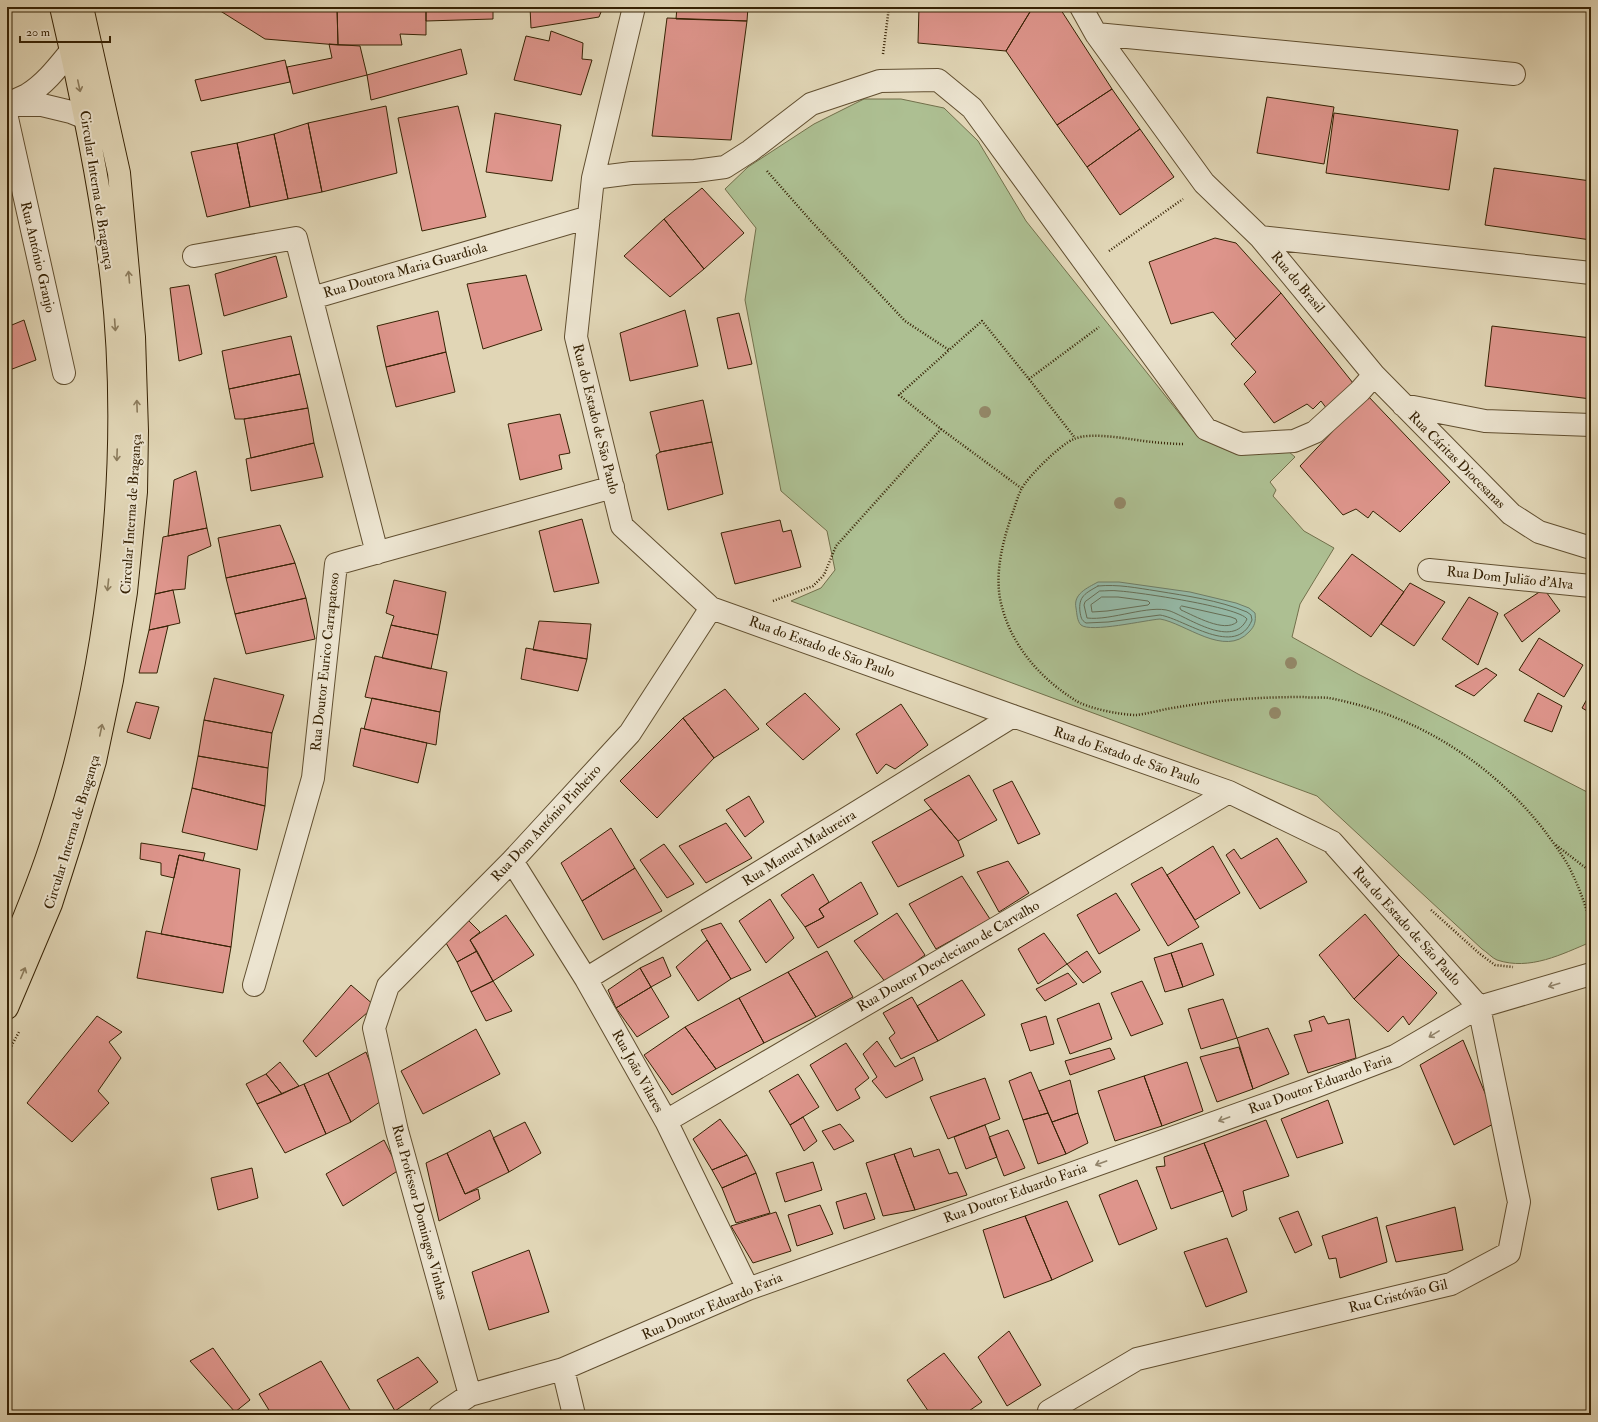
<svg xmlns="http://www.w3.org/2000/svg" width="1598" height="1422" font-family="'IM FELL Double Pica',serif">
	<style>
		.green { fill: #adbf92; stroke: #72704b }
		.water { fill: #95baa8; stroke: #6f7d66 }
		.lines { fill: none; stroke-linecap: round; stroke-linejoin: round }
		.shore { stroke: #666e56; stroke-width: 1 }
		.building { fill: #de958c; stroke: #362204 }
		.minor-casing { stroke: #614f30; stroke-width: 24 }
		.primary-casing { stroke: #362204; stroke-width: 24 }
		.path { stroke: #362204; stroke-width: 2.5; stroke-dasharray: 1 2; stroke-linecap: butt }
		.minor { stroke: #ece4d0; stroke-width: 22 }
		.primary { stroke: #e1d6b6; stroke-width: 22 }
		.tree { fill: #938868 }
		.oneway { stroke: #8c7c5d }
		.oneway2 { stroke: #91836a }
		.labels { text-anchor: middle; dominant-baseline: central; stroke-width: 4; stroke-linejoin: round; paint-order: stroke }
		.street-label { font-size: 14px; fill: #362204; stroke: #ece4d0 }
	</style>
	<rect width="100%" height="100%" fill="#e1d6b6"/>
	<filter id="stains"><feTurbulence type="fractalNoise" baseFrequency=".005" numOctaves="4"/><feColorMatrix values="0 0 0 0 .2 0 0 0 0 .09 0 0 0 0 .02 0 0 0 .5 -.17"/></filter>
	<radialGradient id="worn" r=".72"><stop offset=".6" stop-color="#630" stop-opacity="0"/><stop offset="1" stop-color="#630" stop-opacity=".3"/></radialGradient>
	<path class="green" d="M864,99H901L944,108L978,141L1026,221L1199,438L1236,454L1282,446L1295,457L1270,482L1276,490L1273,496L1304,531L1334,548L1300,604L1292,637L1358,674L1591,794V942C1562,954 1530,971 1497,960C1492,958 1487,952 1482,949L1317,796L791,601L821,588L835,570L827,531L781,491L745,300L756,228L725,189L748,167L814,124Z"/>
	<path class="water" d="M1098,582H1119L1190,592L1236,603L1249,608L1255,613C1256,621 1255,626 1249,632C1225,658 1185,623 1160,619C1146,620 1090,633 1081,625C1077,621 1077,614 1076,608C1073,594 1087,588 1098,582Z"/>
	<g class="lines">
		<path class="shore" d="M1098,586C1118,584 1137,588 1157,591C1187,596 1218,600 1247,612L1251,615L1252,620C1236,659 1185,619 1160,615L1108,622L1086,623C1081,620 1081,617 1080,612C1078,596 1086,593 1098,586Z
			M1100,591C1106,591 1112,590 1119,591C1137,592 1239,607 1247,619C1233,649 1189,618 1170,611C1150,604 1111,621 1087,618L1084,605L1085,602Z
			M1102,597H1118L1148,601L1150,603L1148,605L1107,611L1092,612L1091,605Z
			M1182,606L1231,617L1236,619L1237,622C1224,633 1195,616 1181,610L1180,608Z"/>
	</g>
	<path class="building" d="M214,7H337L338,45L265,39Z
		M337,7H426V35L400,34L402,45H338Z
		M426,7H493V19L426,21Z
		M530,7H603L599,17L531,28Z
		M677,7H748L747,21L676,19Z
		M919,7H1033L1006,51L918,43Z
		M1033,7H1059L1112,89L1057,125L1006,51Z
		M667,18L747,21L731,140L652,136Z
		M551,31L583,43L582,59L592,60L581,95L514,80L526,36L549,41Z
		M329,44L360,46L367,75L293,94L287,67L332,58Z
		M461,49L467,74L371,100L367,75Z
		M285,60L290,82L201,101L195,80Z
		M1112,89L1140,129L1087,167L1057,125Z
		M1267,97L1334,107L1324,164L1257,153Z
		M386,106L397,173L322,192L308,123Z
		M458,106L486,217L422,231L398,118Z
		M495,113L561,125L552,181L486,172Z
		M1334,113L1458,130L1449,190L1326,173Z
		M308,123L322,192L288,199L274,134Z
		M1140,129L1174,177L1120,215L1087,167Z
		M274,134L288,199L250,207L237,143Z
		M237,143L250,207L207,217L191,152Z
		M1494,168L1591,181V240L1485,225Z
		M702,188L744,233L704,269L664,219Z
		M664,219L704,269L670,297L624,256Z
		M1215,238L1236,243L1281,293L1236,339L1213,312L1171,324L1149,262Z
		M276,256L287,297L224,316L215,274Z
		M526,275L542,330L483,349L467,284Z
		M189,285L202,354L179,361L170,288Z
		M1281,293L1353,383L1327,409L1321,401L1313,409L1307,404L1274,423L1244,384L1256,372L1231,344Z
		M685,310L698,366L630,381L620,333Z
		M438,311L446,352L386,367L377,326Z
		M739,313L752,364L728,369L717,318Z
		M24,320L36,360L7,371V327Z
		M1492,326L1591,338V399L1485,386Z
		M291,336L300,374L229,389L222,351Z
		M446,352L455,392L396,407L386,367Z
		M300,374L308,408L244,419H235L229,389Z
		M1367,395L1450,482L1400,532L1373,511L1368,518L1356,509L1343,515L1300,466Z
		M703,400L712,442L660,452L650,412Z
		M308,408L314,443L251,458L244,419Z
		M560,414L570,453L559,455L562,469L520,480L508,424Z
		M712,442L723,494L668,510L656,455L660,452Z
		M314,443L323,477L251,491L246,459Z
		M196,471L207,528L168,536L174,480Z
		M582,519L599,583L554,592L539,531Z
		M780,520L783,532L791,530L801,567L735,584L721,533Z
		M280,525L295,563L226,578L218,538Z
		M207,528L211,546L188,556L185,589L173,590L155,594L163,537Z
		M1352,554L1404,592L1371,637L1318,598Z
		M295,563L306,598L235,614L226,578Z
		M394,580L446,592L438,635L391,625L394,616L386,613Z
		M1410,583L1445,602L1414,646L1381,624Z
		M1544,589L1560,611L1522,642L1504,615Z
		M173,590L180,623L149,630L155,594Z
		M1469,597L1498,613L1478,665L1442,639Z
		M306,598L315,639L246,654L235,614Z
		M1591,602V610L1587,609Z
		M539,621L591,624L587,659L533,650Z
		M391,625L438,635L431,669L382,658Z
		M168,626L157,673H139L149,630Z
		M1539,638L1583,665L1564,697L1519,670Z
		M526,648L587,659L578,691L521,679Z
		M375,656L447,672L440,712L365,697Z
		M1486,668L1497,675L1474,696L1455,686Z
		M214,678L284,695L272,733L204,720Z
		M725,689L759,729L714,758L683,718Z
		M1591,692V713L1582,708Z
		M805,693L840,729L803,760L766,724Z
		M1538,693L1562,706L1552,732L1524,721Z
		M372,698L440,712L436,745L364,729Z
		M136,702L159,707L150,739L127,732Z
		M901,704L928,745L895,769L886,764L877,774L856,734Z
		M683,718L714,758L657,818L620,781Z
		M204,720L272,733L268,768L198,756Z
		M361,728L427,743L418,783L353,766Z
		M198,756L268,768L265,806L192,788Z
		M969,775L997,820L958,841L924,800Z
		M1012,781L1040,834L1018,844L993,790Z
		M192,788L265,806L257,850L182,832Z
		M749,796L764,822L745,837L726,810Z
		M931,809L958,841L964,856L898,887L872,842Z
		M726,823L752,858L706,883L679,846Z
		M611,828L635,868L582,901L561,863Z
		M1277,838L1307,882L1260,909L1226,855L1234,849L1241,859Z
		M141,843L205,853L203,861L179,855L174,878L161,875V863L140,859Z
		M664,844L694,884L667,898L640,860Z
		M1213,846L1240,893L1195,920L1167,875Z
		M179,855L240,869L231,947L161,934Z
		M1008,861L1029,893L999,912L977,872Z
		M1162,867L1199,927L1168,946L1131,884Z
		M635,868L662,911L603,940L582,901Z
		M813,874L829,902L819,909L824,917L805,927L781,895Z
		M962,876L990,919L936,949L909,904Z
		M861,882L878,914L818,948L805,927L824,917L819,909Z
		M1116,893L1140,930L1099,954L1077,915Z
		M770,899L794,938L766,963L739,921Z
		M897,913L925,955L886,983L854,941Z
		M1365,914L1399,955L1354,999L1319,955Z
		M506,915L534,955L493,981L470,940Z
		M466,918L480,932L470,940L477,951L457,962L446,943Z
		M721,923L751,970L731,979L701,930Z
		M146,931L231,947L223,993L137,978Z
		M1044,933L1067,964L1038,984L1018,949Z
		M707,940L731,979L698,1001L676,967Z
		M1202,943L1214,975L1183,987L1171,953Z
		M477,951L493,981L471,992L457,962Z
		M827,951L853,997L816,1017L788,972Z
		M1087,951L1101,972L1083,983L1067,964Z
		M1171,953L1183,987L1165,992L1154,958Z
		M1399,955L1437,993L1409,1025L1403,1016L1388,1032L1354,999Z
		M663,957L671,976L651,987L640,968Z
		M640,968L651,987L616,1008L608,990Z
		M788,972L816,1017L764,1043L739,998Z
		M1068,973L1077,984L1045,1001L1036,989Z
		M962,980L985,1015L938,1041L917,1006Z
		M493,981L512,1011L486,1021L471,992Z
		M1142,981L1163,1024L1131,1036L1111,993Z
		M351,985L375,1006L316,1057L303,1041Z
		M651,987L669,1017L637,1037L616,1008Z
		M912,997L938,1041L901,1059L889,1038L895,1033L883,1013Z
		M739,998L764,1043L716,1069L685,1027Z
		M1223,999L1237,1038L1201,1049L1188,1009Z
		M1099,1003L1112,1039L1070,1054L1057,1019Z
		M97,1016L122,1032L109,1042L121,1058L98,1091L109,1103L72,1142L27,1103Z
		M1046,1016L1054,1044L1030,1051L1021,1024Z
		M1324,1016L1328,1024L1349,1019L1356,1058L1308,1073L1294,1035L1312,1031L1309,1021Z
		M685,1027L716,1069L672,1095L644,1055Z
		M1268,1028L1289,1074L1253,1089L1237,1038Z
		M476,1029L500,1074L423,1114L401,1071Z
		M1463,1040L1497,1122L1454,1145L1420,1065Z
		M877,1041L895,1067L914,1057L923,1080L886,1098L872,1081L877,1077L863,1054Z
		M846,1043L869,1078L855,1089L860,1098L837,1111L810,1065Z
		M1239,1047L1253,1089L1217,1102L1200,1057Z
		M1110,1048L1115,1059L1070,1075L1065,1061Z
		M366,1052L384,1099L351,1122L328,1073Z
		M280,1062L299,1086L282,1094L266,1074Z
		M1187,1062L1203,1111L1162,1126L1144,1076Z
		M1031,1072L1048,1113L1023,1120L1009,1081Z
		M328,1073L351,1122L326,1134L304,1084Z
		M266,1074L282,1094L257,1104L246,1084Z
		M798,1074L819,1107L790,1125L769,1091Z
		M1144,1076L1162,1126L1115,1141L1098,1091Z
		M985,1078L1000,1119L948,1139L930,1097Z
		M1070,1080L1078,1113L1052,1122L1039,1091Z
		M304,1084L326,1134L285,1153L257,1104Z
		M1328,1100L1343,1143L1297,1158L1281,1119Z
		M1048,1113L1066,1154L1038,1164L1023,1120Z
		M1078,1113L1088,1143L1066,1154L1052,1122Z
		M803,1117L817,1141L804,1151L790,1125Z
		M720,1119L747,1155L712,1170L693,1139Z
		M1266,1120L1289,1176L1243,1191L1247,1210L1232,1217L1223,1191L1204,1143Z
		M525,1122L541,1153L509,1172L493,1138Z
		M840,1124L854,1141L834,1150L822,1131Z
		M985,1125L997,1157L966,1169L954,1137Z
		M490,1130L509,1172L465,1194L447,1153Z
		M1008,1130L1025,1168L1004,1176L989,1137Z
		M384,1140L399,1170L343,1206L326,1174Z
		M1204,1143L1223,1191L1171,1209L1156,1167L1165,1166L1164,1157Z
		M911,1148L914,1157L939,1149L949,1174L957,1172L967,1195L915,1210L894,1154Z
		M447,1153L465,1194L478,1189L480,1199L439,1221L426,1163Z
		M894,1154L915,1210L883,1216L866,1163Z
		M747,1155L756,1173L722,1188L712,1170Z
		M813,1162L822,1190L785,1202L776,1173Z
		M252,1168L258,1198L218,1210L211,1178Z
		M756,1173L770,1213L736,1223L722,1188Z
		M1137,1180L1157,1229L1119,1245L1099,1195Z
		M866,1193L875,1219L844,1229L836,1202Z
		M1067,1201L1093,1261L1052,1280L1025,1216Z
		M820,1205L833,1234L797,1246L788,1215Z
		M1455,1207L1463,1250L1396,1262L1386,1226Z
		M1298,1211L1312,1245L1295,1253L1279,1218Z
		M776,1212L791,1251L753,1263L731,1226Z
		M1025,1216L1052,1280L1004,1298L983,1230Z
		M1377,1217L1387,1262L1340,1278L1336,1258L1329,1259L1322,1236Z
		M1227,1238L1247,1292L1206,1307L1184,1252Z
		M529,1250L549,1312L489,1330L472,1272Z
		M1009,1331L1041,1385L1007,1406L978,1357Z
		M213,1348L250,1400L235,1412L190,1361Z
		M944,1353L982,1402L963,1415H931L907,1380Z
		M418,1357L438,1382L395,1411L377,1380Z
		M321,1361L353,1415H272L259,1394Z"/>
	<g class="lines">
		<defs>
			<path id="minor" d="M634,7L593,178L576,337L622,526L711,608L1013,716L1229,792L1332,842L1479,1007L1519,1202L1509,1253L1451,1284L1137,1359L1049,1411
				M1081,7L1096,34L1204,183L1260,237L1374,375L1511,514L1539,532L1591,548
				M1096,34L1514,74
				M7,104C14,101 21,98 27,95C45,84 58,67 71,51
				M10,105H42L71,112L86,118
				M7,118L64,373
				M593,178L632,173L695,171L725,167L750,151L811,104L880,81L938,80L972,108L1206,429L1241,444L1294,441L1315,432L1360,391L1374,375
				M1260,237L1591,273
				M194,256L296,238L377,553
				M312,298L589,217
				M1403,405L1485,421L1591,425
				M1429,570L1591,586
				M512,861L586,979L666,1121L748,1289
				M586,979L1013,716
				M254,985L313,778L336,564L613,487
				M666,1121L1229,792
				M563,1369L574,1415
				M470,1395L397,1131L374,1028L388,986L512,861L630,733L711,608
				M440,1415L470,1395L563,1369L748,1289L1309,1089L1395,1056L1479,1007L1591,974"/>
			<path id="primary" d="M7,959C24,919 41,878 54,836C110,664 132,461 112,281C101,189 82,97 61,7
				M7,1008L51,904L72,838L95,761L112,680L126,592L136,492L137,431L134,337L119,173L82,7"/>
		</defs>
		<use href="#minor" class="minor-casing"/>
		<use href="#primary" class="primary-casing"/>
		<path class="path" d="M883,54L889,7
			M767,171L811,221L905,321L949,350L982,321L1029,379L1099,327
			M1109,251L1183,199
			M1029,379L1075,438
			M941,429L1021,488
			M1183,444C1173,444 1162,443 1152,442C1132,440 1092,431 1074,439C1061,444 1027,477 1021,490C1018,496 1016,503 1014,509C1003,539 993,576 1002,607C1012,646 1041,679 1075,700C1086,708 1121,715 1136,715C1147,714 1160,710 1172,708C1191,705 1210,702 1229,700C1254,698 1278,697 1303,697C1311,698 1321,697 1329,698C1414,714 1491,762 1544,830C1552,841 1561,853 1568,865C1578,884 1585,904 1591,924
			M773,601L813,586L824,575L836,546L941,429L899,395L949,350
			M1556,845L1591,872
			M1431,910L1480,954L1495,965L1513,967
			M7,1054L19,1032"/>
		<use href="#minor" class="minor"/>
		<use href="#primary" class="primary"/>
	</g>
	<g class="tree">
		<circle cx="985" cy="412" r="6"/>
		<circle cx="1120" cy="503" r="6"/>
		<circle cx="1291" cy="663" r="6"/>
		<circle cx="1275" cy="713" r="6"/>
	</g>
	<defs><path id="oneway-shaft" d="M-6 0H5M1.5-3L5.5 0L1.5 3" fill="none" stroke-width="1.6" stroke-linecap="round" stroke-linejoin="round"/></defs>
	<g class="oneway">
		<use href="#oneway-shaft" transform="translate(79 86) rotate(78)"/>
		<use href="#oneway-shaft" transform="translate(129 277) rotate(-95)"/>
		<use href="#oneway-shaft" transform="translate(115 325) rotate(86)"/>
		<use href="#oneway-shaft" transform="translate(137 406) rotate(-92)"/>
		<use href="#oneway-shaft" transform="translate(117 455) rotate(92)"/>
		<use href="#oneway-shaft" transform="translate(108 585) rotate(96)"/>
		<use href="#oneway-shaft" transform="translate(101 730) rotate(-78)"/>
		<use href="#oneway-shaft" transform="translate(23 973) rotate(-67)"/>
	</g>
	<g class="oneway2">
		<use href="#oneway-shaft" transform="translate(1554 985) rotate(163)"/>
		<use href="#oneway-shaft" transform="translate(1434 1034) rotate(149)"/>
		<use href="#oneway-shaft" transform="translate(1224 1119) rotate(160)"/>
		<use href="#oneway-shaft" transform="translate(1101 1163) rotate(160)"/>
	</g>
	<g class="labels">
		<g class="street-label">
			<text transform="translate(97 190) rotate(81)">Circular Interna de Bragança</text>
			<text transform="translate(38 257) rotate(77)">Rua António Granjo</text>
			<text transform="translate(405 270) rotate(-16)">Rua Doutora Maria Guardiola</text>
			<text transform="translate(1298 282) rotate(50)">Rua do Brasil</text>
			<text transform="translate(596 419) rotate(76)">Rua do Estado de São Paulo</text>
			<text transform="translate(1457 460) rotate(45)">Rua Cáritas Diocesanas</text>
			<text transform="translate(131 514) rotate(-86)">Circular Interna de Bragança</text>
			<text transform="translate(1510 578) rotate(6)">Rua Dom Julião d'Alva</text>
			<text transform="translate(822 647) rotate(20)">Rua do Estado de São Paulo</text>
			<text transform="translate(325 662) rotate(-84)">Rua Doutor Eurico Carrapatoso</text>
			<text transform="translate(1127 756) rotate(19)">Rua do Estado de São Paulo</text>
			<text transform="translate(546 823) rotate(-47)">Rua Dom António Pinheiro</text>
			<text transform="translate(72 832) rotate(-73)">Circular Interna de Bragança</text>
			<text transform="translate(799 848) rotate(-32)">Rua Manuel Madureira</text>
			<text transform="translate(1407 926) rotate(48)">Rua do Estado de São Paulo</text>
			<text transform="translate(948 956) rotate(-30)">Rua Doutor Deocleciano de Carvalho</text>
			<text transform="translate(638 1071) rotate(61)">Rua João Vilares</text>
			<text transform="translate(1320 1084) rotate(-20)">Rua Doutor Eduardo Faria</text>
			<text transform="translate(1015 1193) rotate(-20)">Rua Doutor Eduardo Faria</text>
			<text transform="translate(420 1212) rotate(75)">Rua Professor Domingos Vinhas</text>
			<text transform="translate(1398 1296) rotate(-14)">Rua Cristóvão Gil</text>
			<text transform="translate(712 1306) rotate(-23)">Rua Doutor Eduardo Faria</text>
		</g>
	</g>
	<rect width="1598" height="1422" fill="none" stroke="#e1d6b6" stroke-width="24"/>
	<rect x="8" y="8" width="1582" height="1406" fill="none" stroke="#362204" stroke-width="2"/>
	<rect x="12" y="12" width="1574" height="1398" fill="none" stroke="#362204"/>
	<path d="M20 36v6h90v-6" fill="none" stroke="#362204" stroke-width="2"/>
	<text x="26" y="36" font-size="12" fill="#362204" stroke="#ece4d0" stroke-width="3" paint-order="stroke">20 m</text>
	<rect width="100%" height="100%" filter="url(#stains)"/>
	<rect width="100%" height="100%" fill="url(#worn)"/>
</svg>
